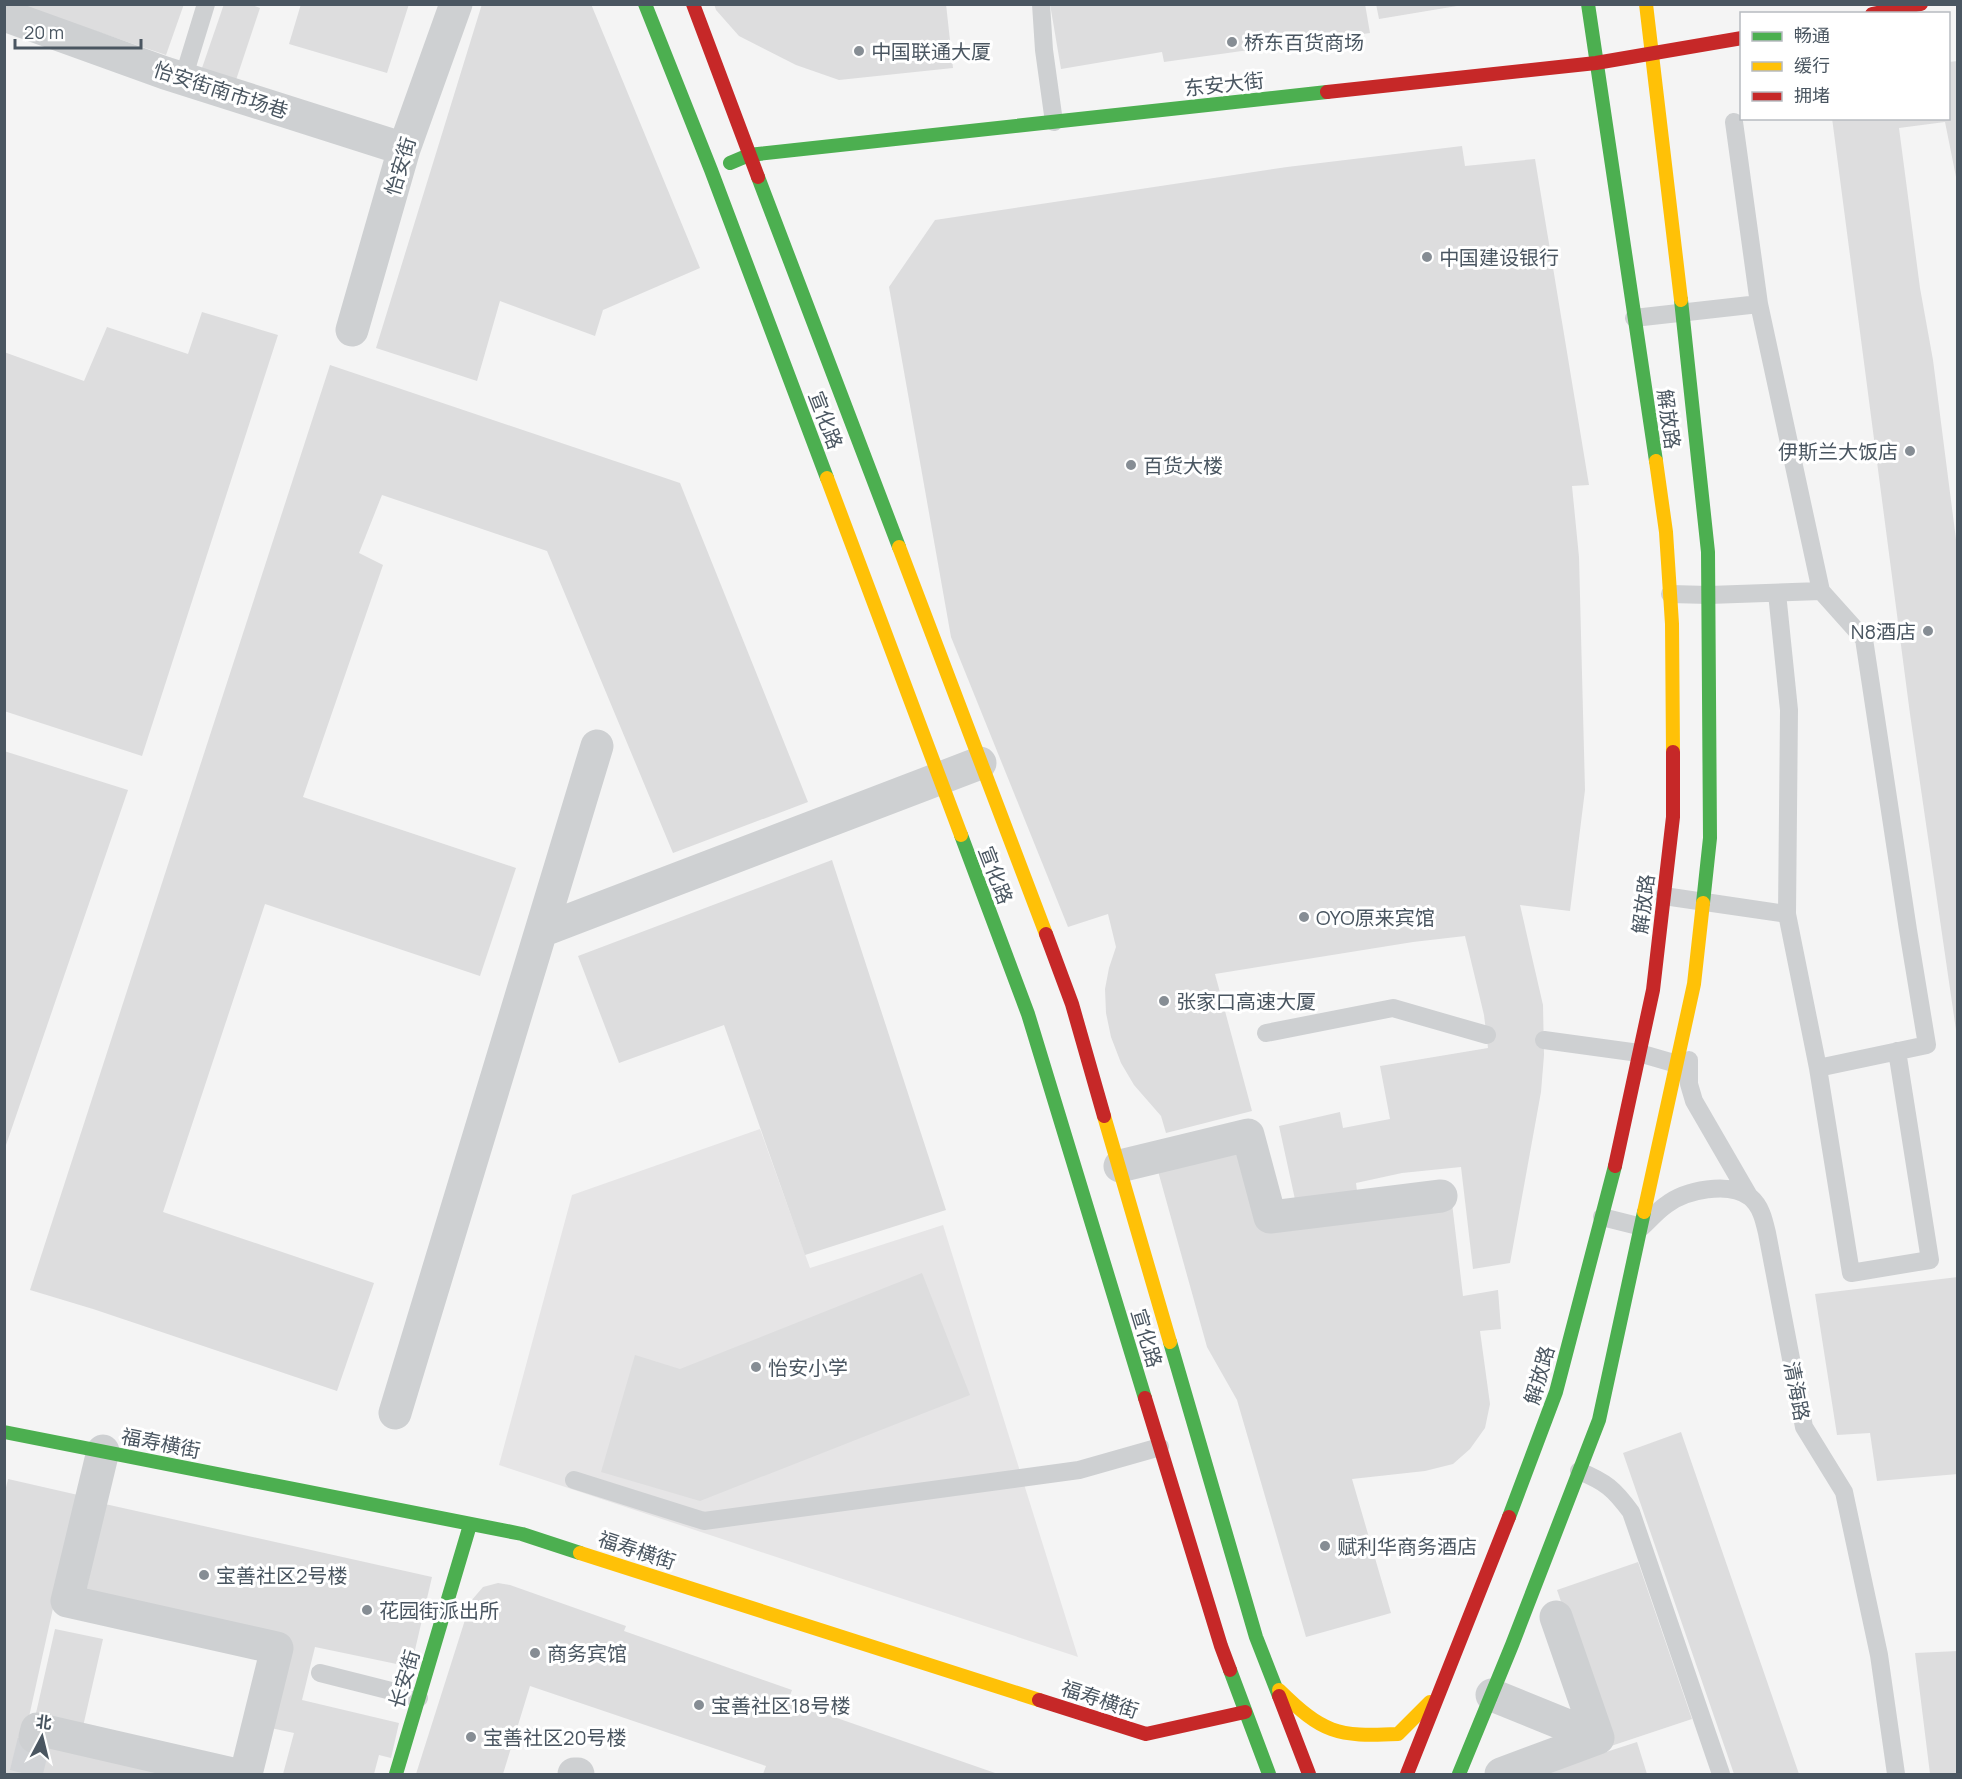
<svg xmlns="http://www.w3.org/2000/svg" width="1962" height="1779" font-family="Manrope,'Noto Sans SC',sans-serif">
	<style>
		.education { fill: #e6e5e6 }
		.building { fill: #ddddde }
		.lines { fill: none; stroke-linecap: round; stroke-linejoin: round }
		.street-tunnel { stroke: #d2d4d7; stroke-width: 33; stroke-dasharray: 33 16; stroke-linecap: butt }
		.lane { stroke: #ced0d2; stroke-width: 18 }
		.street { stroke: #ced0d2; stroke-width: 33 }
		.fast { stroke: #4caf50; stroke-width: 14 }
		.slow { stroke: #ffc107; stroke-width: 14 }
		.jam { stroke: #c62828; stroke-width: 14 }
		.poi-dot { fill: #868d94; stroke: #fff; stroke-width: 2 }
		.labels { text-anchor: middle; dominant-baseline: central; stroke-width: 6; stroke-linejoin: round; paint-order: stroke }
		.poi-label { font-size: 20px; fill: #4a5661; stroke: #fff; text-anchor: start }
		.street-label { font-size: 20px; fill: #4a5661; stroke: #fff }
	</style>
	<rect width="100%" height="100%" fill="#f4f4f4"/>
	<path class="education" d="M760,1129L810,1268L943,1225L1078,1657L499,1465L572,1195Z"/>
	<path class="building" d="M16,4H184L166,55Z
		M224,4H249L260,8L236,80L202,68Z
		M301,4H409L387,73L289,44Z
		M482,4H591L700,268L603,310L595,336L500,301L477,381L376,348Z
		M714,4H946L953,68L839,80L796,65L739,36L716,10Z
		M1050,4H1365L1370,33L1164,62L1162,52L1061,69Z
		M1376,4H1456L1457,6L1379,19Z
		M1958,61V187L1945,122L1899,128L1920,288L1933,360L1958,555V1030H1956L1910,714L1832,118H1948V62Z
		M1462,146L1465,166L1535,159L1589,485L1572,486L1579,557L1585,790L1570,911L1520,905L1543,1005L1544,1055L1541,1092L1510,1263L1473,1269L1461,1167L1402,1173L1356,1183L1357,1191L1296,1204L1279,1126L1340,1112L1343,1128L1390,1119L1380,1066L1488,1048L1484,1015L1465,936L1413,942L1215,974L1252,1111L1166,1133L1161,1116L1134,1085L1121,1063L1111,1037L1106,1013L1105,989L1109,968L1116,947L1108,914L1068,927L951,637L889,287L935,220L1287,167Z
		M202,312L278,335L142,756L4,711V352L84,381L107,327L188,354Z
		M330,365L680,483L808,802L673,853L547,551L382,495L359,553L383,565L303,797L516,868L480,976L265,904L163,1212L374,1283L337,1391L93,1309L30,1290Z
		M4,751L128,790L5,1148H4Z
		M832,860L946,1210L805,1255L724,1025L619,1063L578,956Z
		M1242,1148L1265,1231L1452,1203L1463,1296L1498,1290L1501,1329L1480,1331L1490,1404L1485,1428L1470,1449L1453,1464L1425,1471L1352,1479L1391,1613L1306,1637L1237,1400L1207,1347L1158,1171Z
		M922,1273L970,1395L700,1501L601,1472L635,1355L680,1369Z
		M1958,1277V1474L1877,1481L1870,1433L1837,1435L1815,1294Z
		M1681,1432L1799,1774H1734L1623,1453Z
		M8,1479L78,1495L25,1735L195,1774H4V1496Z
		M105,1504L432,1577L411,1667L315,1647L302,1700L399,1723L391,1758L379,1755L374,1774H283L294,1733L266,1727L288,1641L85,1596Z
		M1638,1562L1692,1719L1611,1746L1557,1590Z
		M498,1583L510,1585L626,1626L624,1631L792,1690L788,1701L998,1774H763L766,1766L530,1686L503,1774H416L471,1601L483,1587Z
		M55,1629L103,1639L82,1731L34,1722Z
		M1958,1651V1774H1930L1915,1653Z
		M1637,1742L1647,1774H1538Z"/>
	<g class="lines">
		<path class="street-tunnel" d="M26,1774L35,1737"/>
		<path class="lane" d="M1041,4L1044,50L1054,122
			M183,79L206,4
			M1734,122L1759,304
			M1634,318L1759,304L1821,591L1864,639L1908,930L1927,1045L1818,1068L1787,914L1789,710L1777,593
			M1670,594L1709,595L1821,591
			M1664,896L1787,914
			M1266,1033L1393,1008L1487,1035
			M1544,1040L1639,1053L1677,1064
			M1689,1060V1084L1694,1101L1749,1196
			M1818,1068L1851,1273L1930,1260L1897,1051
			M1602,1217L1642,1227C1650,1220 1657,1211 1666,1205C1685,1190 1729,1181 1750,1197C1761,1206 1764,1220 1767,1233L1804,1427L1844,1492L1879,1655L1896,1774
			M1579,1471C1606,1482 1614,1489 1631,1512L1721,1774
			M574,1480L704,1521L1079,1470L1160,1447
			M320,1673L419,1698"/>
		<path class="street" d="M4,15L165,73L404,149
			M352,330L404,149L456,4
			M541,931L980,763
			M1120,1166L1248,1135L1270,1217L1441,1196
			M395,1413L597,746
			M103,1451L67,1601L277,1648L246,1774
			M1492,1695L1598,1738
			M35,1737L37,1729L233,1774
			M574,1774H578
			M1501,1774L1598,1738L1556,1617"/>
		<path class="fast" d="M645,4L711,170L827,478
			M1588,4L1656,461
			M730,163L749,155L1327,92
			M758,177L899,547
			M1681,300L1708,552L1710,838L1703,903
			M961,835L1028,1014L1145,1398
			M1170,1342L1256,1637L1279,1696
			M4,1432L522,1534L580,1553
			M1509,1517L1556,1392L1615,1166
			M1230,1670L1269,1774
			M396,1774L470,1525
			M1459,1774L1512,1645L1599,1420L1644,1212"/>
		<path class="slow" d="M1646,4L1681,300
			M1656,461L1666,532L1672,624L1673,752
			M827,478L961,835
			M899,547L1046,934
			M1104,1116L1170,1342
			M1644,1212L1694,984L1703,903
			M580,1553L1039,1700
			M1279,1690C1323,1733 1336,1737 1398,1734L1430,1702"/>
		<path class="jam" d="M693,4L758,177
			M1872,14L1921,4
			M1327,92L1596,63L1742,38
			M1046,934L1072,1004L1104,1116
			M1615,1166L1653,990L1673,817V752
			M1145,1398L1221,1646L1230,1670
			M1279,1696L1309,1774
			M1039,1700L1146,1734L1245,1712
			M1407,1774L1509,1517"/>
	</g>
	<g class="poi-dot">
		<circle cx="1232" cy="42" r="6"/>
		<circle cx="859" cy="51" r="6"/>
		<circle cx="1427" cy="257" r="6"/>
		<circle cx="1910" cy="451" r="6"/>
		<circle cx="1131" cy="465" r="6"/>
		<circle cx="1928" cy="631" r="6"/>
		<circle cx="1304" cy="917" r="6"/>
		<circle cx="1164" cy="1001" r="6"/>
		<circle cx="756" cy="1367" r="6"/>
		<circle cx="1325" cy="1546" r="6"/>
		<circle cx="204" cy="1575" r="6"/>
		<circle cx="367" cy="1610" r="6"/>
		<circle cx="535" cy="1653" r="6"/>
		<circle cx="699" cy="1705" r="6"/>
		<circle cx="471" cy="1737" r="6"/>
	</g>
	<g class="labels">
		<g class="poi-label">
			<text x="1244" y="42">桥东百货商场</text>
			<text x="871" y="51">中国联通大厦</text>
			<text x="1439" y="257">中国建设银行</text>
			<text x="1898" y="451" text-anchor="end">伊斯兰大饭店</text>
			<text x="1143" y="465">百货大楼</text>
			<text x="1916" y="631" text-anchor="end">N8酒店</text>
			<text x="1316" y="917">OYO原来宾馆</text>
			<text x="1176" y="1001">张家口高速大厦</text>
			<text x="768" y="1367">怡安小学</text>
			<text x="1337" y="1546">赋利华商务酒店</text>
			<text x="216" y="1575">宝善社区2号楼</text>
			<text x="379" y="1610">花园街派出所</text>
			<text x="547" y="1653">商务宾馆</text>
			<text x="711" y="1705">宝善社区18号楼</text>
			<text x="483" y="1737">宝善社区20号楼</text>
		</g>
		<g class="street-label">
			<text transform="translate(1224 84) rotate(-6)">东安大街</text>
			<text transform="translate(221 90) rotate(18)">怡安街南市场巷</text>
			<text transform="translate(400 166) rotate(-73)">怡安街</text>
			<text transform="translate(1669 419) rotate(82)">解放路</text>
			<text transform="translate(826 420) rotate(69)">宣化路</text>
			<text transform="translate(996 875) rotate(69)">宣化路</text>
			<text transform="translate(1643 904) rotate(-83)">解放路</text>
			<text transform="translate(1147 1338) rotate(73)">宣化路</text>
			<text transform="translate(1539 1375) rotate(-74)">解放路</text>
			<text transform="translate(1797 1391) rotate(79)">清海路</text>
			<text transform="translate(161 1443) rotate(11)">福寿横街</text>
			<text transform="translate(637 1550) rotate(18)">福寿横街</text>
			<text transform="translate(404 1679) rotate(-73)">长安街</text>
			<text transform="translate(1100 1699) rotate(18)">福寿横街</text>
		</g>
	</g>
	<rect width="1962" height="1779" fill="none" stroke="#4a5661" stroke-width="12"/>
	<rect x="1740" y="12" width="210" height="108" fill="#ffffff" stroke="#b7bbc0" stroke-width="1.5"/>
	<rect x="1752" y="32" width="30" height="9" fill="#4caf50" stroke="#b7bbc0" stroke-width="1.5"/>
	<text x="1794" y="42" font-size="18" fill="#4a5661">畅通</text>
	<rect x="1752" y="62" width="30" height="9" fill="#ffc107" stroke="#b7bbc0" stroke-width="1.5"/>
	<text x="1794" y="72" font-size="18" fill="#4a5661">缓行</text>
	<rect x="1752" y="92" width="30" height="9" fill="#c62828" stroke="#b7bbc0" stroke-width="1.5"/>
	<text x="1794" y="102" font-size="18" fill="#4a5661">拥堵</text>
	<g transform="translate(42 1737) rotate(7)" stroke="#ffffff" stroke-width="4.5" paint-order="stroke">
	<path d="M0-4.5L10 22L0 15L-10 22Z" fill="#4a5661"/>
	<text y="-9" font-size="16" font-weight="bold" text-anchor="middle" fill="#4a5661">北</text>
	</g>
	<path d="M15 39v9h126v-9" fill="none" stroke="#4a5661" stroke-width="3"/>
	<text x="24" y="39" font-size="18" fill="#4a5661" stroke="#ffffff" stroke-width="4.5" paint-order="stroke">20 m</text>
</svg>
